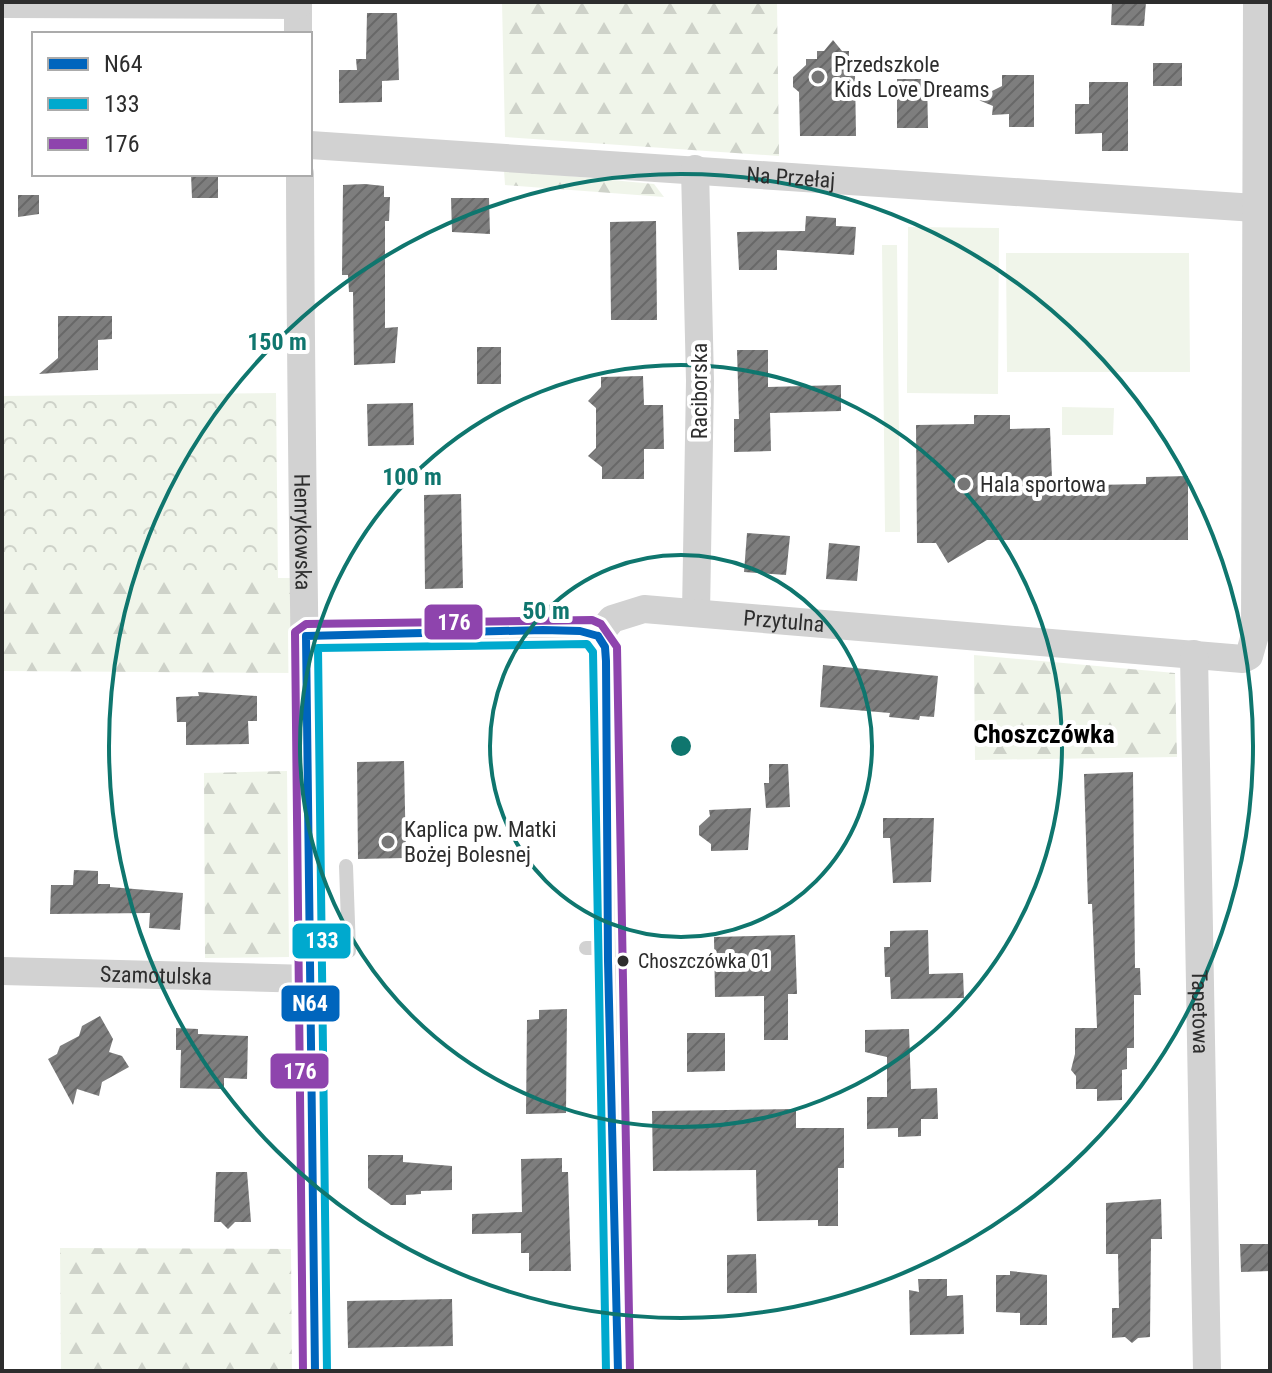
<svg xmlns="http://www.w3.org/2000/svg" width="1272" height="1373" font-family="'Roboto Condensed',sans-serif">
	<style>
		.grass { fill: #f0f5ea }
		.forest { fill: url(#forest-firs) }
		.park { fill: url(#park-crowns) }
		.building { fill: url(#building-hatch) }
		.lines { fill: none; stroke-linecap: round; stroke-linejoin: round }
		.lane { stroke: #d2d2d2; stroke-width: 14 }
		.street { stroke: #d2d2d2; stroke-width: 28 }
		.bus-1-casing { stroke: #fff; stroke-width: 14 }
		.bus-2-casing { stroke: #fff; stroke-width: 14 }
		.bus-3-casing { stroke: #fff; stroke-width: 14 }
		.bus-1 { stroke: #0065bd; stroke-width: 8 }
		.bus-2 { stroke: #00a9ce; stroke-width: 8 }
		.bus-3 { stroke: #8e44ad; stroke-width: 8 }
		.ring { fill: none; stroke: #0f766e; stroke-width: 4 }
		.poi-dot { fill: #767676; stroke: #fff; stroke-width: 3 }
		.bus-dot { fill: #2d2d2d; stroke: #fff; stroke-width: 3 }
		.labels { text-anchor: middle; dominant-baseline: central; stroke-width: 8; stroke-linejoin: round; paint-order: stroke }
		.bus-label { font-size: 20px; fill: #2d2d2d; stroke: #fff; text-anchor: start }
		.poi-label { font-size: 22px; fill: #2d2d2d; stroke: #fff; text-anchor: start }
		.street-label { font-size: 22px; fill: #2d2d2d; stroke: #fff }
		.quarter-label { font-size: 26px; font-weight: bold; fill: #000; stroke: #fff }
		.centre { fill: #0f766e; stroke: #fff; stroke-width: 4 }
		.ring-label { font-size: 24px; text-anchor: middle; font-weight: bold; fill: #0f766e; stroke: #fff; stroke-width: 8; stroke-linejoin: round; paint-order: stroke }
		.line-badge { stroke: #fff; stroke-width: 3 }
		.badge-label { font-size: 22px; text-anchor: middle; font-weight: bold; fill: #fff }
	</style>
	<defs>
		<pattern id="forest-firs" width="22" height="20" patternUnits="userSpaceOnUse" patternTransform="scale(2)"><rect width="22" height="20" fill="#f0f5ea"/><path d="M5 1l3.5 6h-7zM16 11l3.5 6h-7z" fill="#ced2c9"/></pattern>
		<pattern id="park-crowns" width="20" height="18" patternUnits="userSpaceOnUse" patternTransform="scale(2)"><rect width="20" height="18" fill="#f0f5ea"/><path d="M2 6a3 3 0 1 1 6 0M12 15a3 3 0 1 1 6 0" fill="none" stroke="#ced2c9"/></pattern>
		<pattern id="building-hatch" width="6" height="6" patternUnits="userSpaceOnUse" patternTransform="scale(2)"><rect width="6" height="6" fill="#7e7e7e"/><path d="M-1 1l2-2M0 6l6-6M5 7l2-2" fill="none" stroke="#686868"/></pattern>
	</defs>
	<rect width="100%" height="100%" fill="#fff"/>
	<path class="grass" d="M908,227L999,228L998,394L907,393Z
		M882,245H897L900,532H885Z
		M1006,253H1189L1190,372H1007Z
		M1062,407L1114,408L1113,435H1062Z"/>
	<path class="forest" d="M502,2H777L779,156L505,137Z
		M504,170L654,184L664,197L505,185Z
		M2,578H294L293,673L2,671Z
		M974,655L1175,673L1177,757L975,760Z
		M287,771L289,957L205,958L204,773Z
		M60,1248L291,1249L292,1371H61Z"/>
	<path class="park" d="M276,393L278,579L2,578V396Z"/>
	<path class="building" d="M1112,2H1146L1144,26L1111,25Z
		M367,13H397L399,80L382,81V102L339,103V70H357L356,59H366Z
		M833,40L842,51H849V74H855L856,136H800L799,92L793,87V77L806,65V59H817V51H824Z
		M1153,63H1182V86H1153Z
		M1002,75H1034V127H1009V114L992,115L993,106L976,99L1002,86Z
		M897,79H927L928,128H897Z
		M1089,82H1128V151H1102V133L1075,134V104H1089Z
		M191,174H218V198H192Z
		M365,184L384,186V197H390L389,221H385V328L398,327L395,363L354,365L353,292H349L348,275H342L343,185Z
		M18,195H39V214L18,217Z
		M451,198H489L490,234L452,232Z
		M806,216L836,218V226L856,227L854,255L777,250V270H739L737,232L805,231Z
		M656,221L657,320H611L610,222Z
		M58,316H112V339L98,340V370L39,374L58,358Z
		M477,347H501V384H477Z
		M737,350H768V387L841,385V411L770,413L771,451L734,452V419H739Z
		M643,376L644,405H663L664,449H644V479H602V467L588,456L596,448V408L588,401L601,387V377Z
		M413,403L414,445L368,446L367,404Z
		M974,415H1010V429L1050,428L1052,478L1094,477V485L1146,484V477L1188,476V540H987L948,563L936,543H917L916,425L974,424Z
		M461,494L463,588L425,589L424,495Z
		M747,533L790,536L786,575L744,572Z
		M829,543L860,546L857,581L826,579Z
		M823,665L938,676L934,717L920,716L919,720L889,717L890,713L820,707Z
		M198,692L257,696V721H248L249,744L186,745V722H177L176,697L199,696Z
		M404,761L406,858L358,859L357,762Z
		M769,764H788L790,807L766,808L764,783H769Z
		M1133,772L1135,968H1140L1141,995H1134V1048H1127V1069L1122,1070V1100L1097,1101V1089H1076V1076L1071,1070L1075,1054V1028H1097L1092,904H1088L1084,774Z
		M751,808L748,850L711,851V844L699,835V826L710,816L709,810Z
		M883,818H934L931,882L893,883L890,838H883Z
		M74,870L98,871V884H110V887L183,893L180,930L149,928L150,913L50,914L51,885H73Z
		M928,930L929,974L963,973L964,998L891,999L890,977H885L884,947H890V931Z
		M795,935L797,994H788V1040H764V996L715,997L714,937Z
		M567,1009L566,1113L526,1114L527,1020L539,1019V1010Z
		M100,1016L113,1039L109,1052L122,1056L129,1067L102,1082L99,1096L77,1089L73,1105L48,1059L57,1054L60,1046L79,1036L82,1026Z
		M176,1028L198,1029V1034L248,1036L247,1079L224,1078V1089L180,1088L181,1050H176Z
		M909,1029L911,1089L937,1088L938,1119H921V1136L898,1137V1128L867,1129V1097H887V1057L865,1052V1030Z
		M687,1033H725V1071L687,1072Z
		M796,1109V1128H844V1168H838V1226H818V1220L757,1221L756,1170L653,1171L652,1111Z
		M368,1155H403V1162L452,1166V1190L421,1191V1194L406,1195V1205H391L368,1188Z
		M562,1158V1172H568L571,1271H529V1253H521V1233L472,1234V1214L522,1212L521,1159Z
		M216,1172H247L251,1222H235L228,1229L221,1222H214Z
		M1161,1199L1162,1239H1151L1150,1337L1138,1338L1132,1343L1125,1337L1112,1338V1308H1119L1118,1254H1106V1203Z
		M1240,1244H1270V1271L1241,1272Z
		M756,1254L757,1293H727V1255Z
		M1010,1271L1047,1275V1325H1020V1313L996,1312V1275H1010Z
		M918,1279H947V1296L963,1295L964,1334L910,1335L909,1290L919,1292Z
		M452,1299L453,1346L348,1348L347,1301Z"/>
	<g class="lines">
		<path class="lane" d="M346,866L349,951
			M586,948H608"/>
		<g class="street">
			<path d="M298,2V34"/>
			<path d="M2,4L298,5"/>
			<path id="s1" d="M310,145L1270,209"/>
			<path d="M695,169L700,381L696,613"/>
			<path id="s2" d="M300,174C301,573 311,972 315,1371"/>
			<path d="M306,636L543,630L580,631L598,636"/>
			<path id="s3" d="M598,636L612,619L644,609L1243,659L1249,656L1255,635L1257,2"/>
			<path d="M598,636L605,647L606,661L608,961L618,1371"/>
			<path id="s4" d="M1194,654L1207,1371"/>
			<path id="s5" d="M2,971L311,979"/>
		</g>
		<defs>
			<path id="bus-1" d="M306,636L315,1371
				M306,636L543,630L580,631L598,636
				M598,636L605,647L606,661L608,961L618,1371"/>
			<path id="bus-2" d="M327,1371L318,648L587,644L593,652L606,1371"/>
			<path id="bus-3" d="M303,1371L295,632L306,624L592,620L601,624L617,647L630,1371"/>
		</defs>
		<use href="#bus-1" class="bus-1-casing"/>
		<use href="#bus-2" class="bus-2-casing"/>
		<use href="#bus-3" class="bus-3-casing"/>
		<use href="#bus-1" class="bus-1"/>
		<use href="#bus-2" class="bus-2"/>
		<use href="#bus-3" class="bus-3"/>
	</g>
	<g class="ring">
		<circle cx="681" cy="746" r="191"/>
		<circle cx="681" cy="746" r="381"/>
		<circle cx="681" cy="746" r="572"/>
	</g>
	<g class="poi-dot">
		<circle cx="818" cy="77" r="8"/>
		<circle cx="964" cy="484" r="8"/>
		<circle cx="388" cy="842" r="8"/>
	</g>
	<circle class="bus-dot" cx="623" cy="961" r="7"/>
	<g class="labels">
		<g class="bus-label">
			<text x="638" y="961">Choszczówka 01</text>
		</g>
		<g class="poi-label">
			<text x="834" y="64">Przedszkole<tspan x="834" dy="25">Kids Love Dreams</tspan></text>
			<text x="980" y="484">Hala sportowa</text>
			<text x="404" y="829">Kaplica pw. Matki<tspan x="404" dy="25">Bożej Bolesnej</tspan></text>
		</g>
		<g class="street-label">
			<text stroke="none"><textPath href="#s1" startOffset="482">Na Przełaj</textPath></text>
			<text transform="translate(699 391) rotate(-90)">Raciborska</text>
			<text stroke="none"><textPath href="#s2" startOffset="358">Henrykowska</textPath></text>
			<text stroke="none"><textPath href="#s3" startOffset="196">Przytulna</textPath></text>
			<text stroke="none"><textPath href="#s5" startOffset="154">Szamotulska</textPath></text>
			<text stroke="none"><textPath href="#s4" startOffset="358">Tapetowa</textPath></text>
		</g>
		<g class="quarter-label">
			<text x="1044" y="734">Choszczówka</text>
		</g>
	</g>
	<circle cx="681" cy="746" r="12" class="centre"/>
	<g class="ring-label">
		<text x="277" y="350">150 m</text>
		<text x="412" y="485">100 m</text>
		<text x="546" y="619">50 m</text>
	</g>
	<g class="line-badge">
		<rect x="423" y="603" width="61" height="38" rx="8" fill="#8e44ad"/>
		<rect x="291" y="922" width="61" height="38" rx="8" fill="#00a9ce"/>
		<rect x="280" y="984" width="61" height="39" rx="8" fill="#0065bd"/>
		<rect x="269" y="1052" width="61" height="38" rx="8" fill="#8e44ad"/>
	</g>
	<g class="badge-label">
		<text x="454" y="630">176</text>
		<text x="322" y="948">133</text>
		<text x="310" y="1011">N64</text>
		<text x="300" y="1079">176</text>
	</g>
	<rect width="1272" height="1373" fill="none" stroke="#2d2d2d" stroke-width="8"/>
	<rect x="32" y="32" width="280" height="144" fill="#ffffff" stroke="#ababab" stroke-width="2"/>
	<rect x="48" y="58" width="40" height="12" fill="#0065bd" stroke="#ababab" stroke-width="2"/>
	<text x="104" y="72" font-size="24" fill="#2d2d2d">N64</text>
	<rect x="48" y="98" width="40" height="12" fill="#00a9ce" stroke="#ababab" stroke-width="2"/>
	<text x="104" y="112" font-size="24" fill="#2d2d2d">133</text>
	<rect x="48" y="138" width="40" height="12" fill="#8e44ad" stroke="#ababab" stroke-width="2"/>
	<text x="104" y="152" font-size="24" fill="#2d2d2d">176</text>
</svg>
